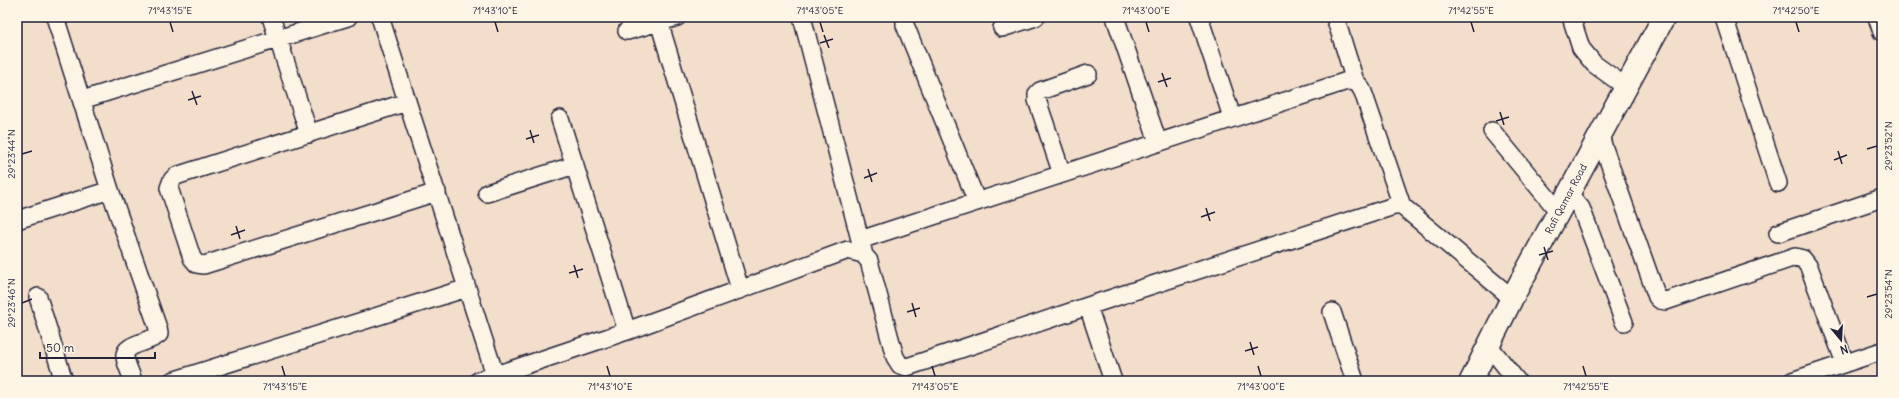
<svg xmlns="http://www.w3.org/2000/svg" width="1899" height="398" font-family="Delius,sans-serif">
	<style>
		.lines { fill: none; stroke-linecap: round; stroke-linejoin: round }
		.street-casing { stroke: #22223b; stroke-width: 20 }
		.secondary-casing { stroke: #22223b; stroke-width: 25 }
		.street { stroke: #fcf5e5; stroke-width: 17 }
		.secondary { stroke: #fcf5e5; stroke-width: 22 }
		.ticks { fill: none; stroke: #22223b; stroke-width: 1.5 }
		.labels { text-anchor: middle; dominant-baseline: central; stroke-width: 4; stroke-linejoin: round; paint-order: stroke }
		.street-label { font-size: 10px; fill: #22223b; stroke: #fcf5e5 }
		.neatline { fill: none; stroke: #22223b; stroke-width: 1.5 }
		.ticks-label { font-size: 10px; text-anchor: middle; fill: #22223b }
	</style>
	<rect width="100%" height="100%" fill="#f3decc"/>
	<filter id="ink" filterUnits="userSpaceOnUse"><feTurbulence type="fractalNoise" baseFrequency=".025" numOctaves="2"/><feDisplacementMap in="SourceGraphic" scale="8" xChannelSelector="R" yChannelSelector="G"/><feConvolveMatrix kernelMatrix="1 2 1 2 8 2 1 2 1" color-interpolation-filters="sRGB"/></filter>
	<g filter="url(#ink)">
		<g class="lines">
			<defs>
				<path id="street" d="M55,17L110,190L158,328L159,334C151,343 123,343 125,357C126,365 131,373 133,381
					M271,17L309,134
					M380,17L495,375
					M802,17L863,251
					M905,17V25L977,202
					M1115,17L1158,142
					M1199,17L1232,117
					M1335,17L1355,81
					M1571,17L1581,48L1594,64L1626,87
					M1724,17L1778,183
					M1877,17L1882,32
					M659,22L740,289
					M1002,28L1036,17
					M627,31L677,17
					M82,100L348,17
					M407,102L176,176L172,180L169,188L192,258L197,264L204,265L437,192
					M560,119L627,331
					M1492,131L1559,212
					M1600,137L1657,297L1660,300L1666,301L1795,257L1803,259L1809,267L1845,363
					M1062,174L1037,100V94L1040,91L1088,74
					M487,193L575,165
					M1569,194L1581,208L1624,322
					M17,220L110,190
					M1778,233L1882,198
					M860,240L1347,81C1357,81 1359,84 1363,92L1402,206
					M38,297L64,381
					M1088,306L1113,381
					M1332,312L1355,381
					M1489,346L1517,381
					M172,381L467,288
					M478,381L627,331L848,250L863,254L869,261L895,357L900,365L907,367L1088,306L1394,206H1402L1408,211L1512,298
					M1792,381L1882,351"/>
				<path id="secondary" d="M1471,381L1512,298L1664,17"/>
			</defs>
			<use href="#street" class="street-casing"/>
			<use href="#secondary" class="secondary-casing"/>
			<use href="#street" class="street"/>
			<use href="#secondary" class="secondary"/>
		</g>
	</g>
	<path class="ticks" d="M170,22L173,32M495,22L498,32M820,22L823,32M1146,22L1149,32M1471,22L1474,32M1796,22L1799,32M824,35L829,48M820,43L833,39M1162,73L1167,87M1158,82L1171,78M192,91L197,105M188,100L201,96M1500,112L1504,125M1496,121L1509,117M530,130L534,143M526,139L539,135M1867,149L1877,146M1838,151L1842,164M22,154L32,151M1834,160L1847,155M868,169L872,182M864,178L877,173M1206,208L1210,221M1201,217L1215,212M236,226L240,239M231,235L245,230M1544,247L1548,260M1539,255L1553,251M574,265L578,278M569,273L583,269M1867,297L1877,294M22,303L32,299M912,303L916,317M907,312L920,308M1250,342L1254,355M1245,351L1258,347M282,366L285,376M607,366L610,376M932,366L935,376M1258,366L1261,376M1583,366L1586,376"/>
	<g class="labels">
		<g class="street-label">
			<text transform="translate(1566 199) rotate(-62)">Rafi Qamar Road</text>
		</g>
	</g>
	<rect width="1899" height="398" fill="none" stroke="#fcf5e5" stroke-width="44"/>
	<g transform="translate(1841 340) rotate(162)" stroke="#fcf5e5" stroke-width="3" paint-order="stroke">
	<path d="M0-3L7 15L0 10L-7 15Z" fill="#22223b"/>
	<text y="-6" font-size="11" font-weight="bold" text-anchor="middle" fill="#22223b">N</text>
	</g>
	<path d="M40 352v6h115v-6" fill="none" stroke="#22223b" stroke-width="2"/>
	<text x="46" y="352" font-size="12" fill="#22223b" stroke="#fcf5e5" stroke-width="3" paint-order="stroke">50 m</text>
	<rect x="22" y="22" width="1855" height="354" class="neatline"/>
	<g class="ticks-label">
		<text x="170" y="14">71°43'15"E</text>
		<text x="495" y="14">71°43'10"E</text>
		<text x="820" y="14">71°43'05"E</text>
		<text x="1146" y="14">71°43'00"E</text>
		<text x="1471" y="14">71°42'55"E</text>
		<text x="1796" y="14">71°42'50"E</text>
		<text transform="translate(1888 146) rotate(-90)" y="4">29°23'52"N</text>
		<text transform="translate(11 154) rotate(-90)" y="4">29°23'44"N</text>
		<text transform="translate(1888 294) rotate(-90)" y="4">29°23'54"N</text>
		<text transform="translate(11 303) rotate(-90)" y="4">29°23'46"N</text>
		<text x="285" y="390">71°43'15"E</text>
		<text x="610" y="390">71°43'10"E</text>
		<text x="935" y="390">71°43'05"E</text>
		<text x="1261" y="390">71°43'00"E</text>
		<text x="1586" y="390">71°42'55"E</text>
	</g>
</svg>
